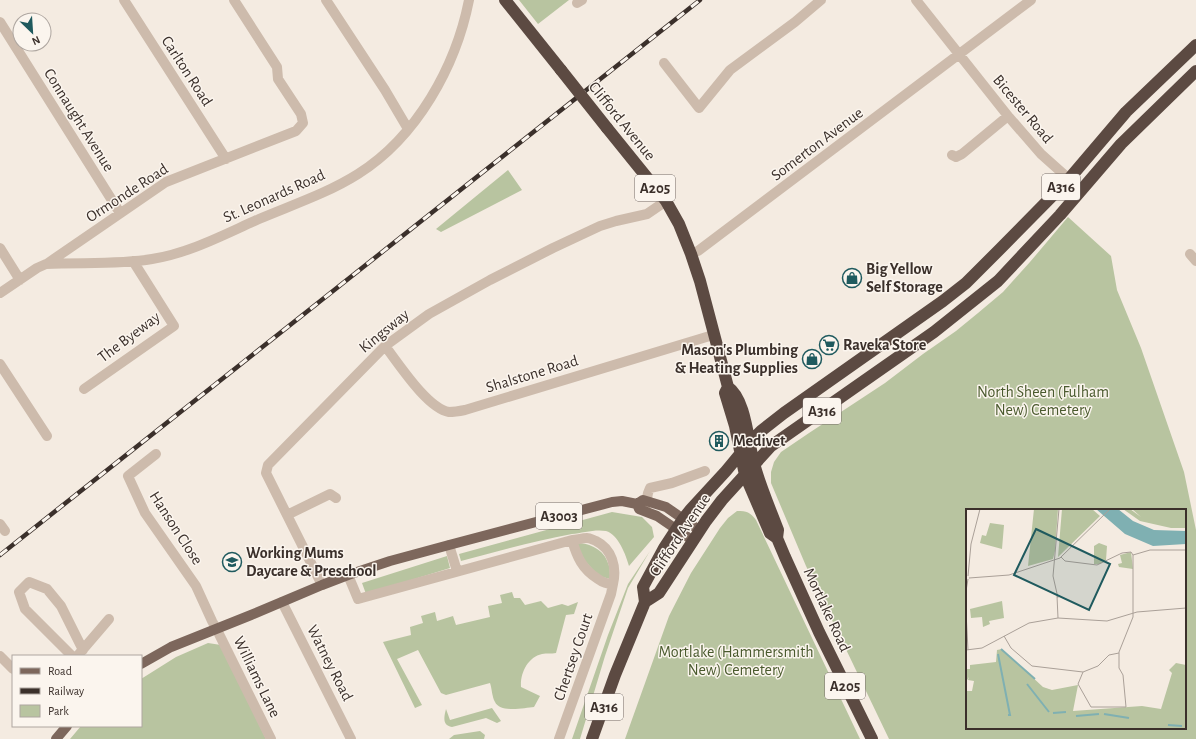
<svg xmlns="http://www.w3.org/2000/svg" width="1196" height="739" font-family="'Alegreya Sans',sans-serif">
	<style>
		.green { fill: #b8c4a0; fill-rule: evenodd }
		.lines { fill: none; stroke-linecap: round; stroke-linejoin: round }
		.street { stroke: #cdbbac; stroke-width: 10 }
		.primary { stroke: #7d675c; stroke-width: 10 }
		.highway { stroke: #5c4a42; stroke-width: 12 }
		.rail-casing { stroke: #3b302b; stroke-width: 4.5 }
		.rail { stroke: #fbf5ee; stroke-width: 3; stroke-dasharray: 9; stroke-linecap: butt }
		.highway-bridge { stroke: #5c4a42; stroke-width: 12 }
		.labels { text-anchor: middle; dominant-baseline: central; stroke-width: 3; stroke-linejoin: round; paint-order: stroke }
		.shield { fill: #fbf5ee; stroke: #756b66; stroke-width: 1 }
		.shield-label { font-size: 15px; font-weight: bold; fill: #3b302b }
		.street-label { font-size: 16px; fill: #3b302b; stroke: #fbf5ee }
		.poi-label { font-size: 16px; font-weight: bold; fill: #3b302b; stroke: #fbf5ee; text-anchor: start }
		.park-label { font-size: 16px; fill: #4a5a2e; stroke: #fbf5ee }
		.inset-river { fill: none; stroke: #7fb0b2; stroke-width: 2 }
		.inset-road { fill: none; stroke: #aaa098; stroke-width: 1 }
		.view { fill: #1f5a5e; fill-opacity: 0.15; stroke: #1f5a5e; stroke-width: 2 }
		.inset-edge { fill: none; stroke: #3b302b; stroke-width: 2 }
	</style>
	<rect width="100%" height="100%" fill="#f4ebe1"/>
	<path class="green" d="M519,0H569L538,24Z
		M508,170L522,190L441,232L436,229Z
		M1068,217L1111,256L1117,290L1141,348L1184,472L1196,530V739H889L806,566L771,483V472L774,462L781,452L809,433L885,383L923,354L956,331L978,313L1003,292L1030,262ZM967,510H1185V728H967Z
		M737,511C747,511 750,512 756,520L860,739H625L669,616L691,573L720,528L728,518Z
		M612,512L642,517L652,527L654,537L629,566C626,555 618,534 606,531C595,529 582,533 572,534C534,541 498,551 461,561L459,554Z
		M577,543C590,543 604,550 608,563C610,567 610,574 610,579L599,576L582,558Z
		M650,551L628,588L605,656L580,739H572L608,635L628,584Z
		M447,556L450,568L366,594L362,583Z
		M512,592L514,598H520L525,605L541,601L548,608L562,604L568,606L578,602L574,614L566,615L556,653C551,654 547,653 542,654C528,657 520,673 521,687L540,696L534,707C524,708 500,713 495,702C492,697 492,689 490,683L446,695L441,693L418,650L397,659L422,705L415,708L383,642L411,635L410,627L423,623L421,616L435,612L437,621L453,616L456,625L490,617L488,606L502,603L500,595Z
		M208,643L221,645L266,739H70L81,726H141V679L176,657Z
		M492,708L501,721L497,723L486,718L452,727C442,725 444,717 446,709L450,720Z
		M480,731L485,735L484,739H449L454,735Z"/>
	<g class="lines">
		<path class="street" d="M124,0L226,159
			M326,0L385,90L408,129
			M916,0L1008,116L1041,154L1069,179
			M577,3L582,0
			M0,22L120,213
			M664,63L699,108L730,70L795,22L821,0
			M952,155L956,157L962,154L1008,116
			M0,248L20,280
			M691,254L698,251L1031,0
			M1190,254L1196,261
			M48,263L166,182L296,131L303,123L301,114L278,79L277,67L234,0
			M0,293L37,268L46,264C81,262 117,265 152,259C190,253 225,234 259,219C292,205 328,193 358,174C417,137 456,66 469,0
			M385,346C399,364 427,408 449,412C454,412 460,411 465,410L713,335
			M0,364L47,436
			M84,389L174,326L133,261
			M156,454L128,476L145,513L196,586L212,621L219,634L271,739
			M645,509L648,493L650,488L672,483L705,471
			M287,515L330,494L336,498
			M0,524L5,531
			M449,545L457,571
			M348,575L358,599L572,540C576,540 582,538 587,538C590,538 593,540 596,541C612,549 617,567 613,584C608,584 602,582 598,579C582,569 577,557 572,540
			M322,585L266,473L268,465L385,346L429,314L490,280L553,248L600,226L616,221L647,214L666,201
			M282,602L351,739
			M79,654L109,619
			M0,656L13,669
			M72,656L25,609L19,592L29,582L47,589L61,606L83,650
			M559,739L611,594L613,584"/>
		<path class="primary" d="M637,504L639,509L657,516L692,540
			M141,664L171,647L251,615L322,585L348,575L390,561L449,545L612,502L622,501L637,504L643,500L666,507L699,530
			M56,739L67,726"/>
		<path class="highway" d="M505,0L561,70
			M607,128L666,201L679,224L691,254L700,281L728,387L725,393L735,426L745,475L770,533L777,538
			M728,387C747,400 748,446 755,467C761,488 770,509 778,530L777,538L785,557L819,632L872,739
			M645,602L659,593L706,521L722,500L771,446L934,332L998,281L1060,215L1121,144L1196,71
			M592,739L615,675L645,602L643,587L664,548L683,519L691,509L726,471L750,442L761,431L784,413L943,301L966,283L1001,248L1069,179L1126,112L1196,45"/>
		<defs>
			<path id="rail" d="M0,555L700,0"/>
		</defs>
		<use href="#rail" class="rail-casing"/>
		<use href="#rail" class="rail"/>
		<path class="highway-bridge" d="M561,70L607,128"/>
	</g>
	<defs>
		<symbol id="shop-ring" viewBox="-11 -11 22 22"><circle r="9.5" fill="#fbf5ee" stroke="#1f5a5e" stroke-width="1.5"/><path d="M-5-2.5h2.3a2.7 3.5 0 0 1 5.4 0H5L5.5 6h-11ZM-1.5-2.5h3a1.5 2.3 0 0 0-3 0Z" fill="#1f5a5e"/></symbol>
		<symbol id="supermarket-ring" viewBox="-11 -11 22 22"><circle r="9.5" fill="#fbf5ee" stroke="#1f5a5e" stroke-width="1.5"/><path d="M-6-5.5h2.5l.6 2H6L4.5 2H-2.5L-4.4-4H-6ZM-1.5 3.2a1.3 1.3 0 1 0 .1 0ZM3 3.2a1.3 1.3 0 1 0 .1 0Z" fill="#1f5a5e"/></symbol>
		<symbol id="building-ring" viewBox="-11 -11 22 22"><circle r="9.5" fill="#fbf5ee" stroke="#1f5a5e" stroke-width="1.5"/><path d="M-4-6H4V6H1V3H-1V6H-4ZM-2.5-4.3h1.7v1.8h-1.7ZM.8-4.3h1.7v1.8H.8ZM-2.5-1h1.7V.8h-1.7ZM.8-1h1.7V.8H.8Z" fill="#1f5a5e"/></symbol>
		<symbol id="school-ring" viewBox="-11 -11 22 22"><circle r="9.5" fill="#fbf5ee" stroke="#1f5a5e" stroke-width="1.5"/><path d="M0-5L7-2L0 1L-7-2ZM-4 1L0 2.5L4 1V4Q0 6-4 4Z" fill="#1f5a5e"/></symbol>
	</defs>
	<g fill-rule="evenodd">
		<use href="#shop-ring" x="841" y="267" width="22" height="22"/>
		<use href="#supermarket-ring" x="818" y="334" width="22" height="22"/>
		<use href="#shop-ring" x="801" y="348" width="22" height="22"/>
		<use href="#building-ring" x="708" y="430" width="22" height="22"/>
		<use href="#school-ring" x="221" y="551" width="22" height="22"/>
	</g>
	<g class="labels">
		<g class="shield">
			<rect x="1042" y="174" width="38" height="26" rx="3"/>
			<rect x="635" y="175" width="40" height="26" rx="3"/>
			<rect x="803" y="398" width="38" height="26" rx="3"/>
			<rect x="536" y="503" width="46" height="26" rx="3"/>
			<rect x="825" y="673" width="40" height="26" rx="3"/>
			<rect x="585" y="694" width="38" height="26" rx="3"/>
		</g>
		<g class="shield-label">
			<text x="1061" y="187">A316</text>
			<text x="655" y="188">A205</text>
			<text x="822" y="411">A316</text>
			<text x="559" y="516">A3003</text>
			<text x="845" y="686">A205</text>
			<text x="604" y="707">A316</text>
		</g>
		<g class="street-label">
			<text transform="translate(187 71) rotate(57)">Carlton Road</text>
			<text transform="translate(1023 109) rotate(50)">Bicester Road</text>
			<text transform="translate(79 120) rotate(58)">Connaught Avenue</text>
			<text transform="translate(622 121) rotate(51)">Clifford Avenue</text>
			<text transform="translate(817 144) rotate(-37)">Somerton Avenue</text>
			<text transform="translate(127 193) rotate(-33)">Ormonde Road</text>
			<text transform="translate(274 196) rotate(-24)">St. Leonards Road</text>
			<text transform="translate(384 331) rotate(-39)">Kingsway</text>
			<text transform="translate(129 337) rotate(-37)">The Byeway</text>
			<text transform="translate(532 374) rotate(-17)">Shalstone Road</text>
			<text transform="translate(176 528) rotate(57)">Hanson Close</text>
			<text transform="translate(680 535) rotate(-56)">Clifford Avenue</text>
			<text transform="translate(827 610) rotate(65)">Mortlake Road</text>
			<text transform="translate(573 657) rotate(-71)">Chertsey Court</text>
			<text transform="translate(330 663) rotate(63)">Watney Road</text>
			<text transform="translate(257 677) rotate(64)">Williams Lane</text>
		</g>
		<g class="poi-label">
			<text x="866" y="269">Big Yellow<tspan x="866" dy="18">Self Storage</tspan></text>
			<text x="843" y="345">Raveka Store</text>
			<text x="798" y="350" text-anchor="end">Mason's Plumbing<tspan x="798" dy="18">&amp; Heating Supplies</tspan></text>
			<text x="733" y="441">Medivet</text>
			<text x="246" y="553">Working Mums<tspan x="246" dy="18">Daycare &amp; Preschool</tspan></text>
		</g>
		<g class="park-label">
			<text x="1043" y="392">North Sheen (Fulham<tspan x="1043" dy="18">New) Cemetery</tspan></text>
			<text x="736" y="652">Mortlake (Hammersmith<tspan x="736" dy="18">New) Cemetery</tspan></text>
		</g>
	</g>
	<g transform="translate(966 509)">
		<rect width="220" height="220" fill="#f4ebe1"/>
		<path d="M68,0H92L89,42L87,50L62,57ZM96,0H126L134,7L92,48ZM157,0H164L175,8L166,0H220V19H205L174,12ZM24,14L38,16L36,40L14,34L16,26L20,27ZM133,34L141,37L140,51L134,55H128V37ZM165,43L167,60L153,58L152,55L156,54L154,46ZM36,92L38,109L23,112L24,115L17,118L16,108L5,109L4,100ZM36,140L77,178L86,181L112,176L107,202L176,197L195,200L206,164L203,161L210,154L220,156V220H0V182H6L8,172L2,171L3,168L0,173V160H4V156L30,153L31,141Z" fill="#b8c4a0"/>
		<path d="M130,0H152L167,12L188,21L220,22V35L187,37L159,25Z" fill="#7fb0b2"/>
		<path class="inset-river" d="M35,140L69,170M32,145L44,206H42M61,175L83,203M87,204L100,203M138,205L163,209M110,207L133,205M202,216L216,217"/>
		<path class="inset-road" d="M167,46L184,41H220M95,48L99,52L131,56L156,44L165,43L167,46M2,67L5,35L14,0M3,69L43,66L94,49L144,0M0,82L2,70M91,87L92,109L141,112L171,103L220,99M92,89L87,67L93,0M0,103L2,141M38,127L45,139L66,157L117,163L132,157L143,146L153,144M0,141L16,139L63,114L92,109M117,163L112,175L125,198H160M160,198L157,166L153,159V143L167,108V46"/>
		<path class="view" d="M70,20L144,55L123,101L48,66Z"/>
		<rect width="220" height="220" class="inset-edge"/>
	</g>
	<rect x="12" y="655" width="130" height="72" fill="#fbf5ee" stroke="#aea6a0"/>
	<rect x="20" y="668" width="20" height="6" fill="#7d675c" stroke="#aea6a0"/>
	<text x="48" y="675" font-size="12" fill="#3b302b">Road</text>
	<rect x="20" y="688" width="20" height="6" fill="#3b302b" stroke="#aea6a0"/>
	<text x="48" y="695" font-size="12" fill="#3b302b">Railway</text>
	<rect x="20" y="705" width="20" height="12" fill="#b8c4a0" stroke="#aea6a0"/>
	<text x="48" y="715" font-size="12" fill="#3b302b">Park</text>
	<g transform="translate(32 32) rotate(155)"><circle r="19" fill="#fbf5ee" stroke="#aea6a0"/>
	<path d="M0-3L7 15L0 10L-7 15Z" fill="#1f5a5e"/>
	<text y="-6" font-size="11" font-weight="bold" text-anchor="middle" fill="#3b302b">N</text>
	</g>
</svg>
